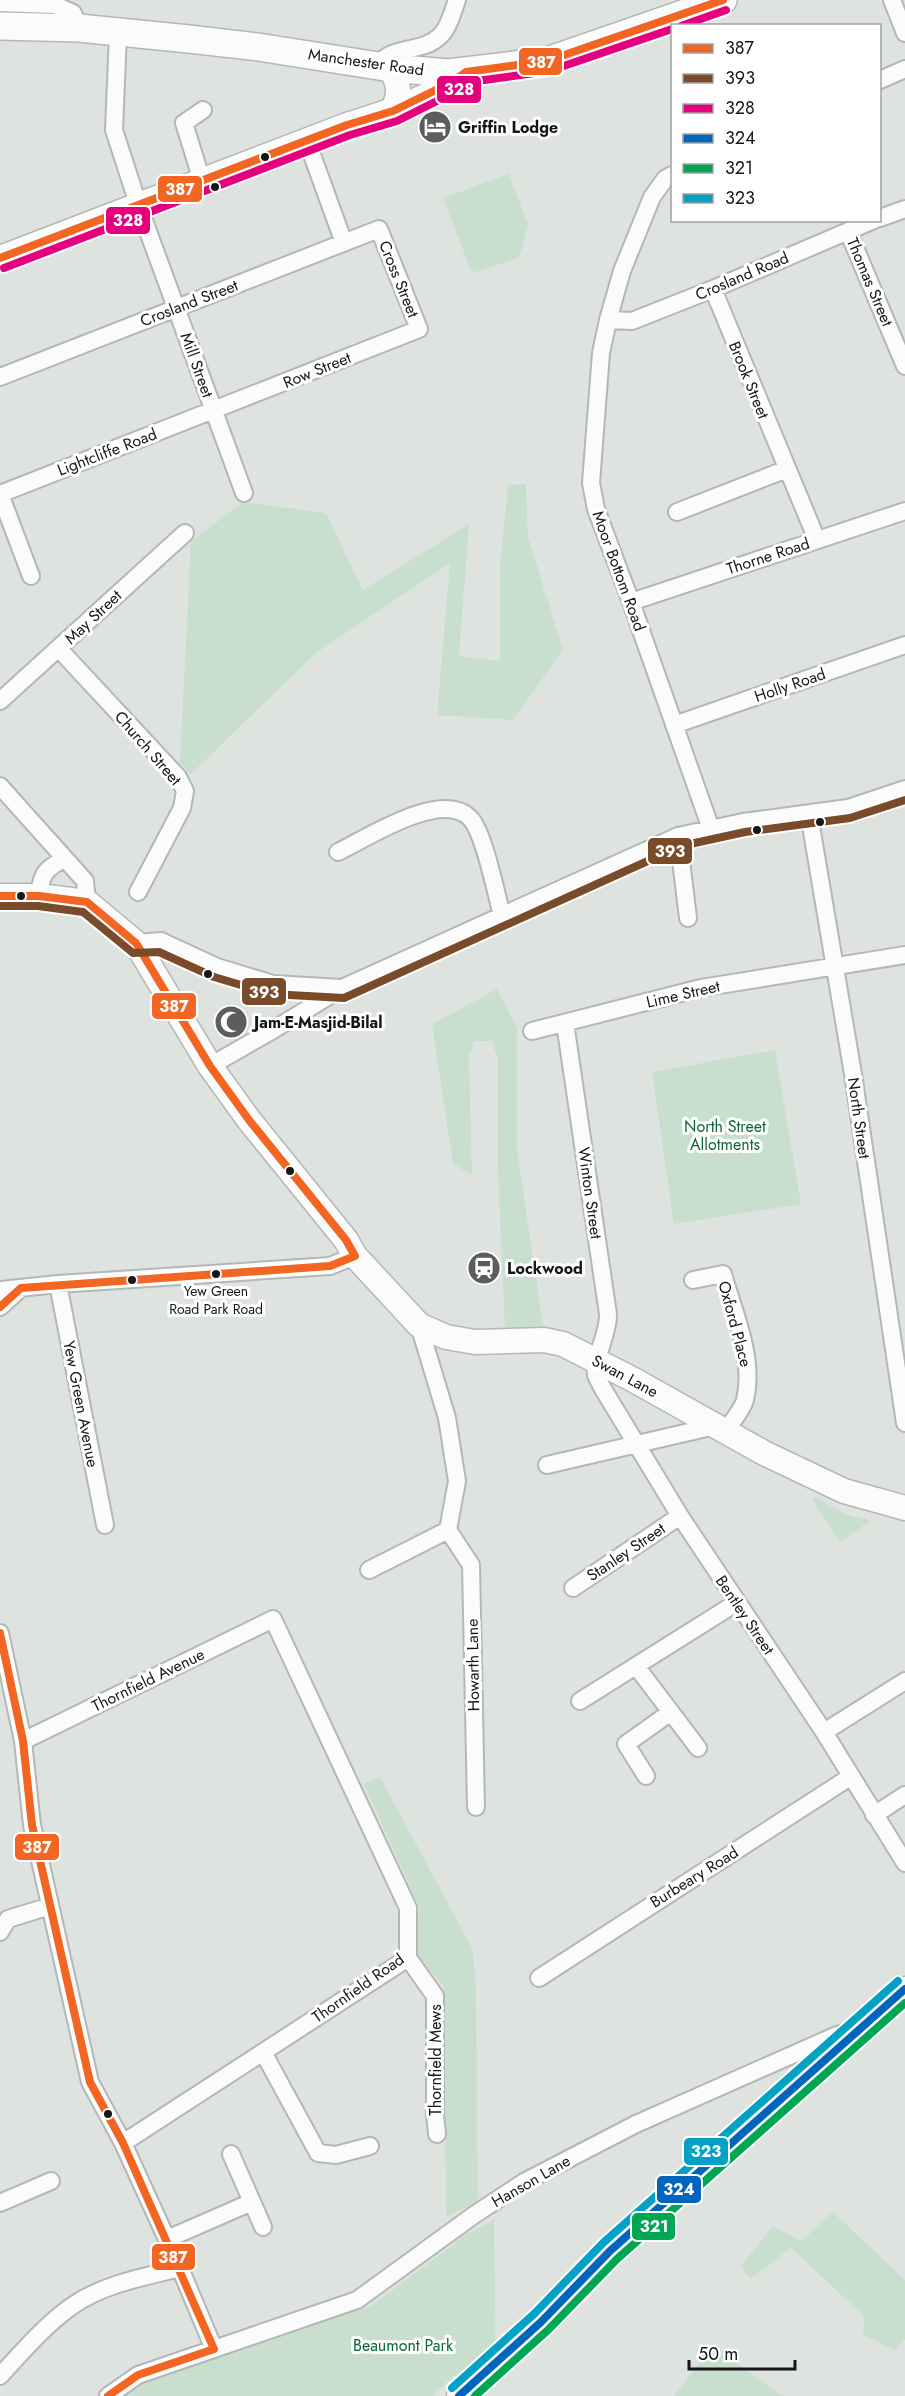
<svg xmlns="http://www.w3.org/2000/svg" width="905" height="2396" font-family="Jost,sans-serif">
	<style>
		.green { fill: #c8dfce }
		.lines { fill: none; stroke-linecap: round; stroke-linejoin: round }
		.street-casing { stroke: #b4b7b5; stroke-width: 20 }
		.secondary-casing { stroke: #b4b7b5; stroke-width: 27 }
		.primary-casing { stroke: #b4b7b5; stroke-width: 30 }
		.street { stroke: #fafbfa; stroke-width: 16 }
		.secondary { stroke: #fafbfa; stroke-width: 24 }
		.primary { stroke: #fafbfa; stroke-width: 27 }
		.bus-1-casing { stroke: #fff; stroke-width: 12 }
		.bus-2-casing { stroke: #fff; stroke-width: 12 }
		.bus-3-casing { stroke: #fff; stroke-width: 12 }
		.bus-4-casing { stroke: #fff; stroke-width: 12 }
		.bus-5-casing { stroke: #fff; stroke-width: 12 }
		.bus-6-casing { stroke: #fff; stroke-width: 12 }
		.bus-1 { stroke: #f26522; stroke-width: 8 }
		.bus-2 { stroke: #7a4b2a; stroke-width: 8 }
		.bus-3 { stroke: #e5007d; stroke-width: 8 }
		.bus-4 { stroke: #0065bd; stroke-width: 8 }
		.bus-5 { stroke: #00a651; stroke-width: 8 }
		.bus-6 { stroke: #01a2c5; stroke-width: 8 }
		.bus-dot { fill: #141715; stroke: #fff; stroke-width: 2 }
		.labels { text-anchor: middle; dominant-baseline: central; stroke-width: 6; stroke-linejoin: round; paint-order: stroke }
		.bus-label { font-size: 14px; fill: #141715; stroke: #fff }
		.street-label { font-size: 16px; fill: #141715; stroke: #fff }
		.poi-label { font-size: 16px; font-weight: bold; fill: #141715; stroke: #fff; text-anchor: start }
		.park-label { font-size: 16px; fill: #0b6738; stroke: #fff }
		.line-badge { stroke: #fff; stroke-width: 2 }
		.badge-label { font-size: 16px; text-anchor: middle; font-weight: bold; fill: #fff }
	</style>
	<rect width="100%" height="100%" fill="#dfe3e0"/>
	<path class="green" d="M509,174L528,225L519,258L472,273L443,198Z
		M526,484L528,537L563,650L513,720L437,715L450,563L316,653L191,774L180,763L191,541L243,502L326,513L363,590L469,524L459,656L500,661V567L508,485Z
		M497,989L517,1028V1149L543,1326L505,1330L498,1171V1060L492,1041H475L469,1055L472,1175L453,1164L432,1024Z
		M775,1050L801,1204L674,1224L652,1072Z
		M815,1497L845,1514L871,1521L840,1542L812,1500Z
		M380,1777L472,1948L476,1986L478,2202L446,2217L444,1986L416,1956L419,1907L364,1784Z
		M833,2212L905,2280V2339L894,2350L863,2334L864,2316L791,2248L750,2279L741,2266L773,2226L801,2241Z
		M494,2220L496,2362L455,2375L432,2396H121L144,2380L372,2305L453,2245L464,2235Z
		M713,2345L782,2396H674Z"/>
	<g class="lines">
		<defs>
			<path id="street" d="M892,0L905,33
				M0,3L55,5L73,13L79,28
				M118,33L114,130L138,204L244,493
				M378,65C393,44 423,54 441,35C449,27 453,11 457,0
				M880,80L905,69
				M307,141L344,243
				M672,175L665,179L652,197L622,271L608,320L601,353L591,483L596,509L631,602L711,829
				M202,181L184,123L203,110
				M880,218L905,209
				M848,231L905,366
				M713,289L817,540
				M608,320L632,321L713,289L874,220
				M0,377L379,229L419,329L0,494
				M0,494L31,576
				M677,512L787,469
				M631,602L905,511
				M59,649L178,777L185,791L182,808L138,892
				M0,701L185,533
				M674,725L905,645
				M0,786L85,881L87,902
				M809,814L853,1074L905,1423
				M678,836L688,918
				M338,852C367,838 442,789 470,818C484,832 496,894 502,915
				M39,896C41,874 45,869 64,859
				M136,943L161,941L217,967L273,984L342,988L678,836L743,822L848,808L905,789
				M565,1023L608,1314C609,1333 593,1359 596,1375C598,1380 601,1385 603,1389L680,1516L824,1732L905,1863
				M532,1031L701,988L905,955
				M210,1066L273,1030L342,988
				M693,1280L723,1274C734,1313 755,1359 745,1400C742,1411 731,1422 725,1432
				M58,1284L105,1525
				M0,1290L58,1284L330,1266L355,1256
				M0,1307L21,1288
				M547,1465L715,1426
				M448,1530L471,1565L476,1807
				M369,1570L448,1530L457,1481L447,1418L419,1325
				M573,1588L680,1516
				M0,1633L23,1741L32,1825L90,2082L123,2143L180,2268L214,2349
				M636,1666L698,1748
				M580,1701L736,1603
				M824,1732L905,1681
				M23,1741L273,1619L408,1908V1958L123,2143
				M646,1776L626,1744L671,1712
				M874,1815L905,1795
				M0,1932L8,1919L50,1906
				M408,1958L435,1996V2115L437,2134
				M539,1978L850,1777
				M263,2052L318,2153L336,2155L370,2146
				M231,2154L263,2227
				M0,2203L51,2181
				M167,2239L252,2202
				M0,2376C22,2352 45,2325 72,2306C103,2284 144,2277 180,2268
				M108,2396L138,2375L357,2300L474,2215L524,2182L636,2124L837,2035L852,2031"/>
			<path id="secondary" d="M391,68C400,87 400,92 393,111
				M0,258L347,125C389,112 431,98 466,72
				M0,896H39L87,902L136,943L210,1066L249,1120L346,1240L355,1256L419,1325L446,1337L475,1342L544,1340L563,1344L632,1379L764,1453L844,1491L905,1508
				M459,2396L541,2322L610,2251L905,1989"/>
			<path id="primary" d="M0,26L79,28L189,39L258,47L391,68L448,73L547,61L723,0"/>
		</defs>
		<use href="#street" class="street-casing"/>
		<use href="#secondary" class="secondary-casing"/>
		<use href="#primary" class="primary-casing"/>
		<use href="#street" class="street"/>
		<use href="#secondary" class="secondary"/>
		<use href="#primary" class="primary"/>
		<defs>
			<path id="bus-1" d="M0,258L347,125L393,111L452,82L466,72L547,61L723,0
				M0,896H39L87,902L136,943L210,1066L249,1120L346,1240L355,1256L330,1266L21,1288L0,1307
				M0,1633L23,1741L32,1825L90,2082L123,2143L214,2349L138,2375L108,2396"/>
			<path id="bus-2" d="M0,906H38L83,912L133,953L159,952L214,977L271,994L344,998L681,846L745,832L850,818L905,800"/>
			<path id="bus-3" d="M681,26L726,10
				M4,268L350,135L397,121L457,91L470,82L549,71L672,29"/>
			<path id="bus-4" d="M459,2396L541,2322L610,2251L905,1989"/>
			<path id="bus-5" d="M475,2396L548,2330L617,2259L905,2003"/>
			<path id="bus-6" d="M452,2388L534,2314L603,2243L898,1981"/>
		</defs>
		<use href="#bus-1" class="bus-1-casing"/>
		<use href="#bus-2" class="bus-2-casing"/>
		<use href="#bus-3" class="bus-3-casing"/>
		<use href="#bus-4" class="bus-4-casing"/>
		<use href="#bus-5" class="bus-5-casing"/>
		<use href="#bus-6" class="bus-6-casing"/>
		<use href="#bus-1" class="bus-1"/>
		<use href="#bus-2" class="bus-2"/>
		<use href="#bus-3" class="bus-3"/>
		<use href="#bus-4" class="bus-4"/>
		<use href="#bus-5" class="bus-5"/>
		<use href="#bus-6" class="bus-6"/>
	</g>
	<defs>
		<symbol id="hotel-disc" viewBox="-11 -11 22 22"><circle r="9.5" fill="#5b5e5c" stroke="#fff"/><path d="M-6-4.5h1.5V1H6V5H4.5V3h-9V5H-6ZM-4 0a1.8 1.8 0 1 1 3.6 0ZM.5 0V-2.5h3Q6-2.5 6 0Z" fill="#fff"/></symbol>
		<symbol id="mosque-disc" viewBox="-11 -11 22 22"><circle r="9.5" fill="#5b5e5c" stroke="#fff"/><path d="M3.5-4.9A6 6 0 1 0 3.5 4.9A5 5 0 1 1 3.5-4.9Z" fill="#fff"/></symbol>
		<symbol id="station-disc" viewBox="-11 -11 22 22"><circle r="9.5" fill="#5b5e5c" stroke="#fff"/><path d="M-3-6H3Q5-6 5-4V2Q5 4 3 4L4.5 6H3L1.5 4h-3L-3 6H-4.5L-3 4Q-5 4-5 2V-4Q-5-6-3-6ZM-3.5-4v3h7v-3ZM-3.5 1v1.5H-2V1ZM2 1v1.5H3.5V1Z" fill="#fff"/></symbol>
	</defs>
	<g fill-rule="evenodd">
		<use href="#hotel-disc" x="416" y="108" width="38" height="38"/>
		<use href="#mosque-disc" x="212" y="1003" width="38" height="38"/>
		<use href="#station-disc" x="465" y="1249" width="38" height="38"/>
	</g>
	<g class="bus-dot">
		<circle cx="265" cy="157" r="5"/>
		<circle cx="215" cy="187" r="5"/>
		<circle cx="820" cy="822" r="5"/>
		<circle cx="757" cy="830" r="5"/>
		<circle cx="21" cy="896" r="5"/>
		<circle cx="208" cy="974" r="5"/>
		<circle cx="290" cy="1171" r="5"/>
		<circle cx="216" cy="1274" r="5"/>
		<circle cx="132" cy="1280" r="5"/>
		<circle cx="108" cy="2114" r="5"/>
	</g>
	<g class="labels">
		<g class="bus-label">
			<text x="216" y="1291">Yew Green<tspan x="216" dy="18">Road Park Road</tspan></text>
		</g>
		<g class="street-label">
			<text transform="translate(366 62) rotate(8)">Manchester Road</text>
			<text transform="translate(742 276) rotate(-23)">Crosland Road</text>
			<text transform="translate(399 279) rotate(68)">Cross Street</text>
			<text transform="translate(870 282) rotate(67)">Thomas Street</text>
			<text transform="translate(189 303) rotate(-21)">Crosland Street</text>
			<text transform="translate(197 365) rotate(70)">Mill Street</text>
			<text transform="translate(317 370) rotate(-22)">Row Street</text>
			<text transform="translate(749 380) rotate(68)">Brook Street</text>
			<text transform="translate(107 452) rotate(-21)">Lightcliffe Road</text>
			<text transform="translate(768 556) rotate(-18)">Thorne Road</text>
			<text transform="translate(619 571) rotate(70)">Moor Bottom Road</text>
			<text transform="translate(93 617) rotate(-43)">May Street</text>
			<text transform="translate(790 685) rotate(-19)">Holly Road</text>
			<text transform="translate(148 748) rotate(49)">Church Street</text>
			<text transform="translate(683 994) rotate(-13)">Lime Street</text>
			<text transform="translate(859 1118) rotate(82)">North Street</text>
			<text transform="translate(590 1193) rotate(82)">Winton Street</text>
			<text transform="translate(735 1324) rotate(75)">Oxford Place</text>
			<text transform="translate(625 1376) rotate(28)">Swan Lane</text>
			<text transform="translate(81 1404) rotate(79)">Yew Green Avenue</text>
			<text transform="translate(626 1552) rotate(-34)">Stanley Street</text>
			<text transform="translate(745 1615) rotate(56)">Bentley Street</text>
			<text transform="translate(473 1665) rotate(-91)">Howarth Lane</text>
			<text transform="translate(148 1680) rotate(-26)">Thornfield Avenue</text>
			<text transform="translate(694 1877) rotate(-32)">Burbeary Road</text>
			<text transform="translate(358 1988) rotate(-35)">Thornfield Road</text>
			<text transform="translate(435 2060) rotate(-90)">Thornfield Mews</text>
			<text transform="translate(531 2181) rotate(-30)">Hanson Lane</text>
		</g>
		<g class="poi-label">
			<text x="458" y="127">Griffin Lodge</text>
			<text x="254" y="1022">Jam-E-Masjid-Bilal</text>
			<text x="507" y="1268">Lockwood</text>
		</g>
		<g class="park-label">
			<text x="725" y="1126">North Street<tspan x="725" dy="18">Allotments</tspan></text>
			<text x="403" y="2345">Beaumont Park</text>
		</g>
	</g>
	<g class="line-badge">
		<rect x="518" y="47" width="45" height="29" rx="6" fill="#f26522"/>
		<rect x="436" y="75" width="46" height="29" rx="6" fill="#e5007d"/>
		<rect x="157" y="175" width="46" height="28" rx="6" fill="#f26522"/>
		<rect x="105" y="206" width="46" height="29" rx="6" fill="#e5007d"/>
		<rect x="647" y="837" width="46" height="28" rx="6" fill="#7a4b2a"/>
		<rect x="241" y="977" width="46" height="29" rx="6" fill="#7a4b2a"/>
		<rect x="151" y="992" width="46" height="28" rx="6" fill="#f26522"/>
		<rect x="14" y="1833" width="46" height="28" rx="6" fill="#f26522"/>
		<rect x="683" y="2137" width="46" height="29" rx="6" fill="#01a2c5"/>
		<rect x="656" y="2175" width="46" height="29" rx="6" fill="#0065bd"/>
		<rect x="631" y="2212" width="45" height="29" rx="6" fill="#00a651"/>
		<rect x="151" y="2243" width="45" height="28" rx="6" fill="#f26522"/>
	</g>
	<g class="badge-label">
		<text x="541" y="68">387</text>
		<text x="459" y="95">328</text>
		<text x="180" y="195">387</text>
		<text x="128" y="226">328</text>
		<text x="670" y="857">393</text>
		<text x="264" y="998">393</text>
		<text x="174" y="1012">387</text>
		<text x="37" y="1853">387</text>
		<text x="706" y="2157">323</text>
		<text x="679" y="2195">324</text>
		<text x="654" y="2232">321</text>
		<text x="173" y="2263">387</text>
	</g>
	<rect x="671" y="24" width="210" height="198" fill="#ffffff" stroke="#a1a2a1" stroke-width="1.5"/>
	<rect x="683" y="44" width="30" height="9" fill="#f26522" stroke="#a1a2a1" stroke-width="1.5"/>
	<text x="725" y="54" font-size="18" fill="#141715">387</text>
	<rect x="683" y="74" width="30" height="9" fill="#7a4b2a" stroke="#a1a2a1" stroke-width="1.5"/>
	<text x="725" y="84" font-size="18" fill="#141715">393</text>
	<rect x="683" y="104" width="30" height="9" fill="#e5007d" stroke="#a1a2a1" stroke-width="1.5"/>
	<text x="725" y="114" font-size="18" fill="#141715">328</text>
	<rect x="683" y="134" width="30" height="9" fill="#0065bd" stroke="#a1a2a1" stroke-width="1.5"/>
	<text x="725" y="144" font-size="18" fill="#141715">324</text>
	<rect x="683" y="164" width="30" height="9" fill="#00a651" stroke="#a1a2a1" stroke-width="1.5"/>
	<text x="725" y="174" font-size="18" fill="#141715">321</text>
	<rect x="683" y="194" width="30" height="9" fill="#01a2c5" stroke="#a1a2a1" stroke-width="1.5"/>
	<text x="725" y="204" font-size="18" fill="#141715">323</text>
	<path d="M689 2360v9h106v-9" fill="none" stroke="#141715" stroke-width="3"/>
	<text x="698" y="2360" font-size="18" fill="#141715" stroke="#ffffff" stroke-width="4.5" paint-order="stroke">50 m</text>
</svg>
